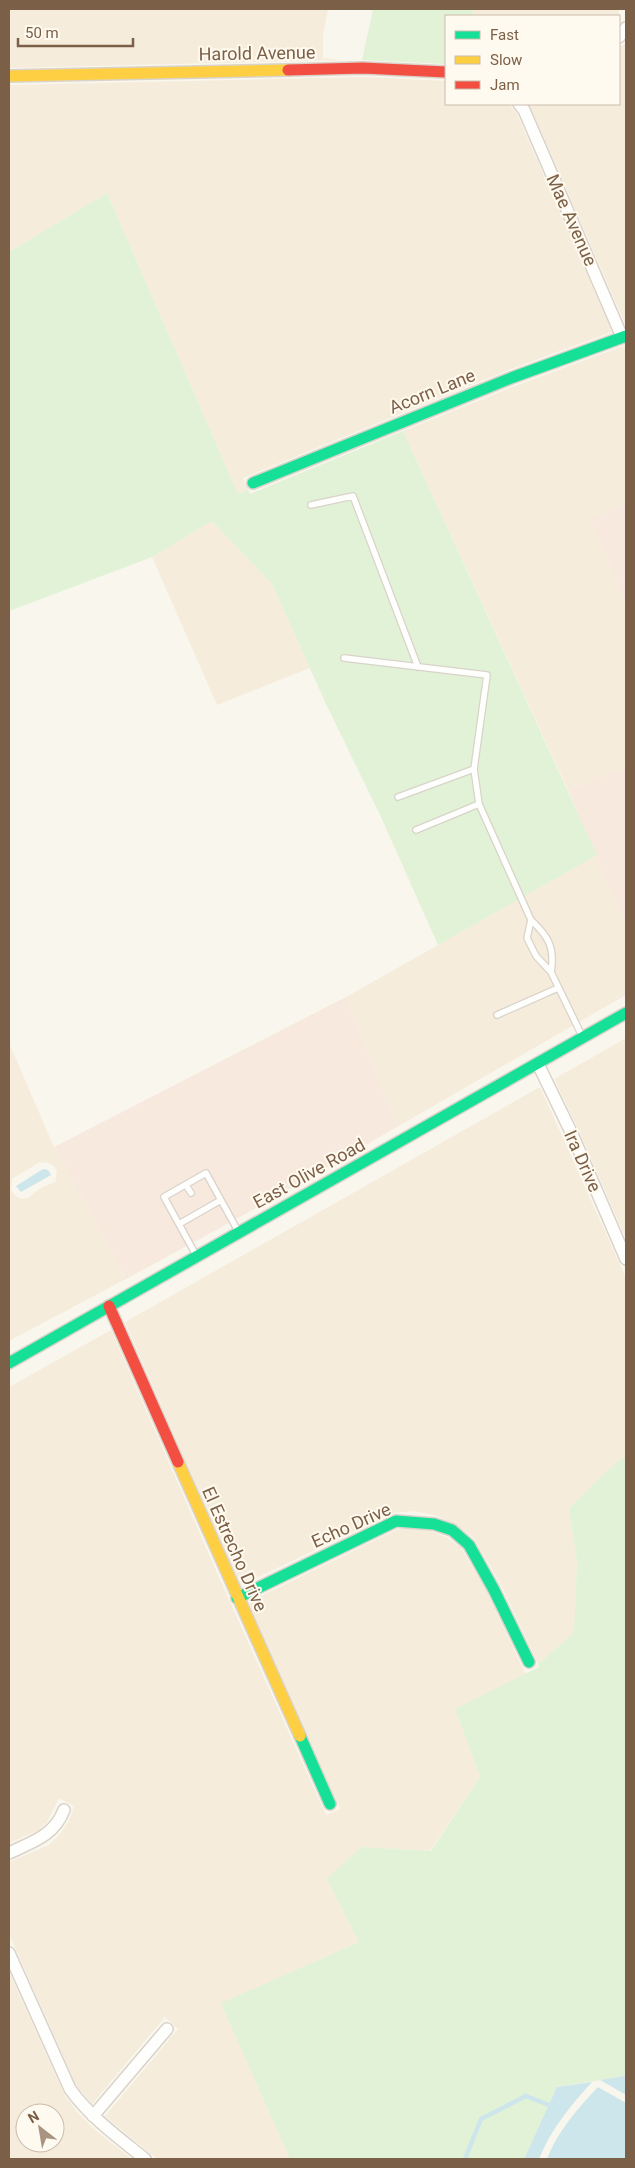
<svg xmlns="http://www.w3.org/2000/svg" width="635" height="2168" font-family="Roboto,sans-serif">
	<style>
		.residential { fill: #f6ecdc; fill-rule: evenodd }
		.commercial { fill: #f7e9dd }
		.green { fill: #e2f2d6 }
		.water { fill: #cce6ec }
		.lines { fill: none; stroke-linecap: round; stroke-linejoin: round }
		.stream { stroke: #cce6ec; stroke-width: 4.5 }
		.lane-casing { stroke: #d9d3ca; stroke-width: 8 }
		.street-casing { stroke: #d9d3ca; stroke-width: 14 }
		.fast-casing { stroke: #dad3ca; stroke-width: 14 }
		.slow-casing { stroke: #dad3ca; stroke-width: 14 }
		.jam-casing { stroke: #dad3ca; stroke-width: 14 }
		.lane { stroke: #fefefc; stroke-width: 5.5 }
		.street { stroke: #fefefc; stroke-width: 11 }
		.fast { stroke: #16e098; stroke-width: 11 }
		.slow { stroke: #ffcf43; stroke-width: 11 }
		.jam { stroke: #f24e42; stroke-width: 11 }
		.labels { text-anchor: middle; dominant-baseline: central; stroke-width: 4; stroke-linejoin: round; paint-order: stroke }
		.street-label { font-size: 18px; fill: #7c5f47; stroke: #fffaef }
	</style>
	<rect width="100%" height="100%" fill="#f9f6ed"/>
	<path class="residential" d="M9,9H328L323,36V58L341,60L9,68Z
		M474,9H618L620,19L619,24V16H472Z
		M626,43V326L529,104H619V47Z
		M364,77L446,81V104H509L517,114L612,332L508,370L243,478L248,489L238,494L107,193L9,252V85Z
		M626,345V503L590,519L626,605V767L568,790L403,431L515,386Z
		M212,521L272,584L310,668L217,705L152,557Z
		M597,855L626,927V995L397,1127L346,997Z
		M626,1038V1239L579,1131L554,1079Z
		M9,1043L54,1147L126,1279L9,1341ZM40,1162L49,1163L54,1166L57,1171L55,1182L42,1187L28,1198L22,1199L16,1196L11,1190L12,1179Z
		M540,1087L626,1278V1458H621L569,1508L577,1562L574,1633L538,1664L500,1583L474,1538L455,1524L434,1515L414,1511L392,1513L240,1586L125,1322Z
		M111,1330L226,1593L326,1815L340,1809L247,1603L398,1529L415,1528L433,1532L448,1538L461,1548L486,1590L525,1673L528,1672L521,1678L455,1709L480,1777L430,1851L361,1847L359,1942L222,2003L290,2159H157L105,2116L178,2029L165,2017L92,2104L76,2085L9,1934V1862L49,1845L60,1834L69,1821L74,1806L59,1798L47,1822L39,1830L9,1843V1387Z
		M9,1972L64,2094L76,2111L94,2129L132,2159H9ZM25,2113H55V2143H25Z"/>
	<path class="commercial" d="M626,503V605L590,519Z
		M626,767V927L568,790Z
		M346,997L397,1127L240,1217L126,1279L54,1147Z"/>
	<path class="green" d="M373,9H474L472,16H446V64L362,60Z
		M107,193L238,494L248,489L250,494L403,431L597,855L438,945L381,817L326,704L272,584L212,521L152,557L9,611V252Z
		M621,1458H626V2076L557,2087L524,2159H290L221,2003L359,1942L327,1879L361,1847L431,1851L480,1777L455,1709L539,1667L538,1664L574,1633L577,1562L569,1508Z"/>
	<path class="water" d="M43,1169L48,1170L51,1175L21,1192L16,1186Z
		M626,2076V2095L600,2080Z
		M592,2082C571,2105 551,2129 539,2159H524L557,2087Z
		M598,2087L626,2103V2159H547C557,2132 578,2108 598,2087Z"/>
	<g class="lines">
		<path class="stream" d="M465,2159L481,2119L526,2096L554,2107"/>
		<defs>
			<path id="lane" d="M311,505L353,496L418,667
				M344,658L487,675L474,769L479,804L531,920C549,937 555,948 551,972
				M398,797L474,769
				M416,830L479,804
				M531,920L527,938L536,956L551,972L582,1036
				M497,1015L558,988
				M186,1185L191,1193
				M179,1224L221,1200
				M196,1255L164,1197L206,1173L238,1231"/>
			<path id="street" d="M619,37L626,28
				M519,104L524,110L622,337
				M538,1064L572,1134L626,1259
				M9,1853C32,1842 54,1836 64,1810
				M9,1953L70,2089C90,2117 118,2137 145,2159
				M93,2116L167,2029"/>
			<path id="fast" d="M253,483L511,378L626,336
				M9,1363L626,1013
				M237,1598L396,1521L434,1524L452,1530L469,1545L494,1590L529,1662
				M300,1736L330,1804"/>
			<path id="slow" d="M9,76L288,70
				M178,1462L300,1736"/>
			<path id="jam" d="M288,70L363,68L446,72
				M109,1306L178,1462"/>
		</defs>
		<use href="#lane" class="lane-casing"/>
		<use href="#street" class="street-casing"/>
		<use href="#fast" class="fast-casing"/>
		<use href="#slow" class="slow-casing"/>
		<use href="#jam" class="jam-casing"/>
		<use href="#lane" class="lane"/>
		<use href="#street" class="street"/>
		<use href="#fast" class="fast"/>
		<use href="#slow" class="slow"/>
		<use href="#jam" class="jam"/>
	</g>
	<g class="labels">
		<g class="street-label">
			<text transform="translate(257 53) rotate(-1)">Harold Avenue</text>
			<text transform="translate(572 220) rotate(66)">Mae Avenue</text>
			<text transform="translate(432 391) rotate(-22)">Acorn Lane</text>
			<text transform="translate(583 1161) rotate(66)">Ira Drive</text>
			<text transform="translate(309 1173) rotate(-29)">East Olive Road</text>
			<text transform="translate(351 1525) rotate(-24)">Echo Drive</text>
			<text transform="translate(235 1549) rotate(66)">El Estrecho Drive</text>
		</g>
	</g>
	<rect width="635" height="2168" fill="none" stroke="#7c5f47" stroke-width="20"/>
	<rect x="445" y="15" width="175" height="90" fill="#fffaef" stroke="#cbbcac"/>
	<rect x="455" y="31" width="25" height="8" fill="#16e098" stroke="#cbbcac"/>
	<text x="490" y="40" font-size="15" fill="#7c5f47">Fast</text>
	<rect x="455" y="56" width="25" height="8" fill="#ffcf43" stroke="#cbbcac"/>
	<text x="490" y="65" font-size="15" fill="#7c5f47">Slow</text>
	<rect x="455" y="81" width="25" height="8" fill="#f24e42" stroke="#cbbcac"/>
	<text x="490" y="90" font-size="15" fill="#7c5f47">Jam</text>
	<g transform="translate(40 2128) rotate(329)"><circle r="24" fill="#fffaef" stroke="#cbbcac"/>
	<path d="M0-4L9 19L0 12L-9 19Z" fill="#a89481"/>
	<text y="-8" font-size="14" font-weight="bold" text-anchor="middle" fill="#7c5f47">N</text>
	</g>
	<path d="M18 38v8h115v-8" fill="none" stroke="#7c5f47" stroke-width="2.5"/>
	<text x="25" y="38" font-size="15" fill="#7c5f47" stroke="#fffaef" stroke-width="4" paint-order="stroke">50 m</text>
</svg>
